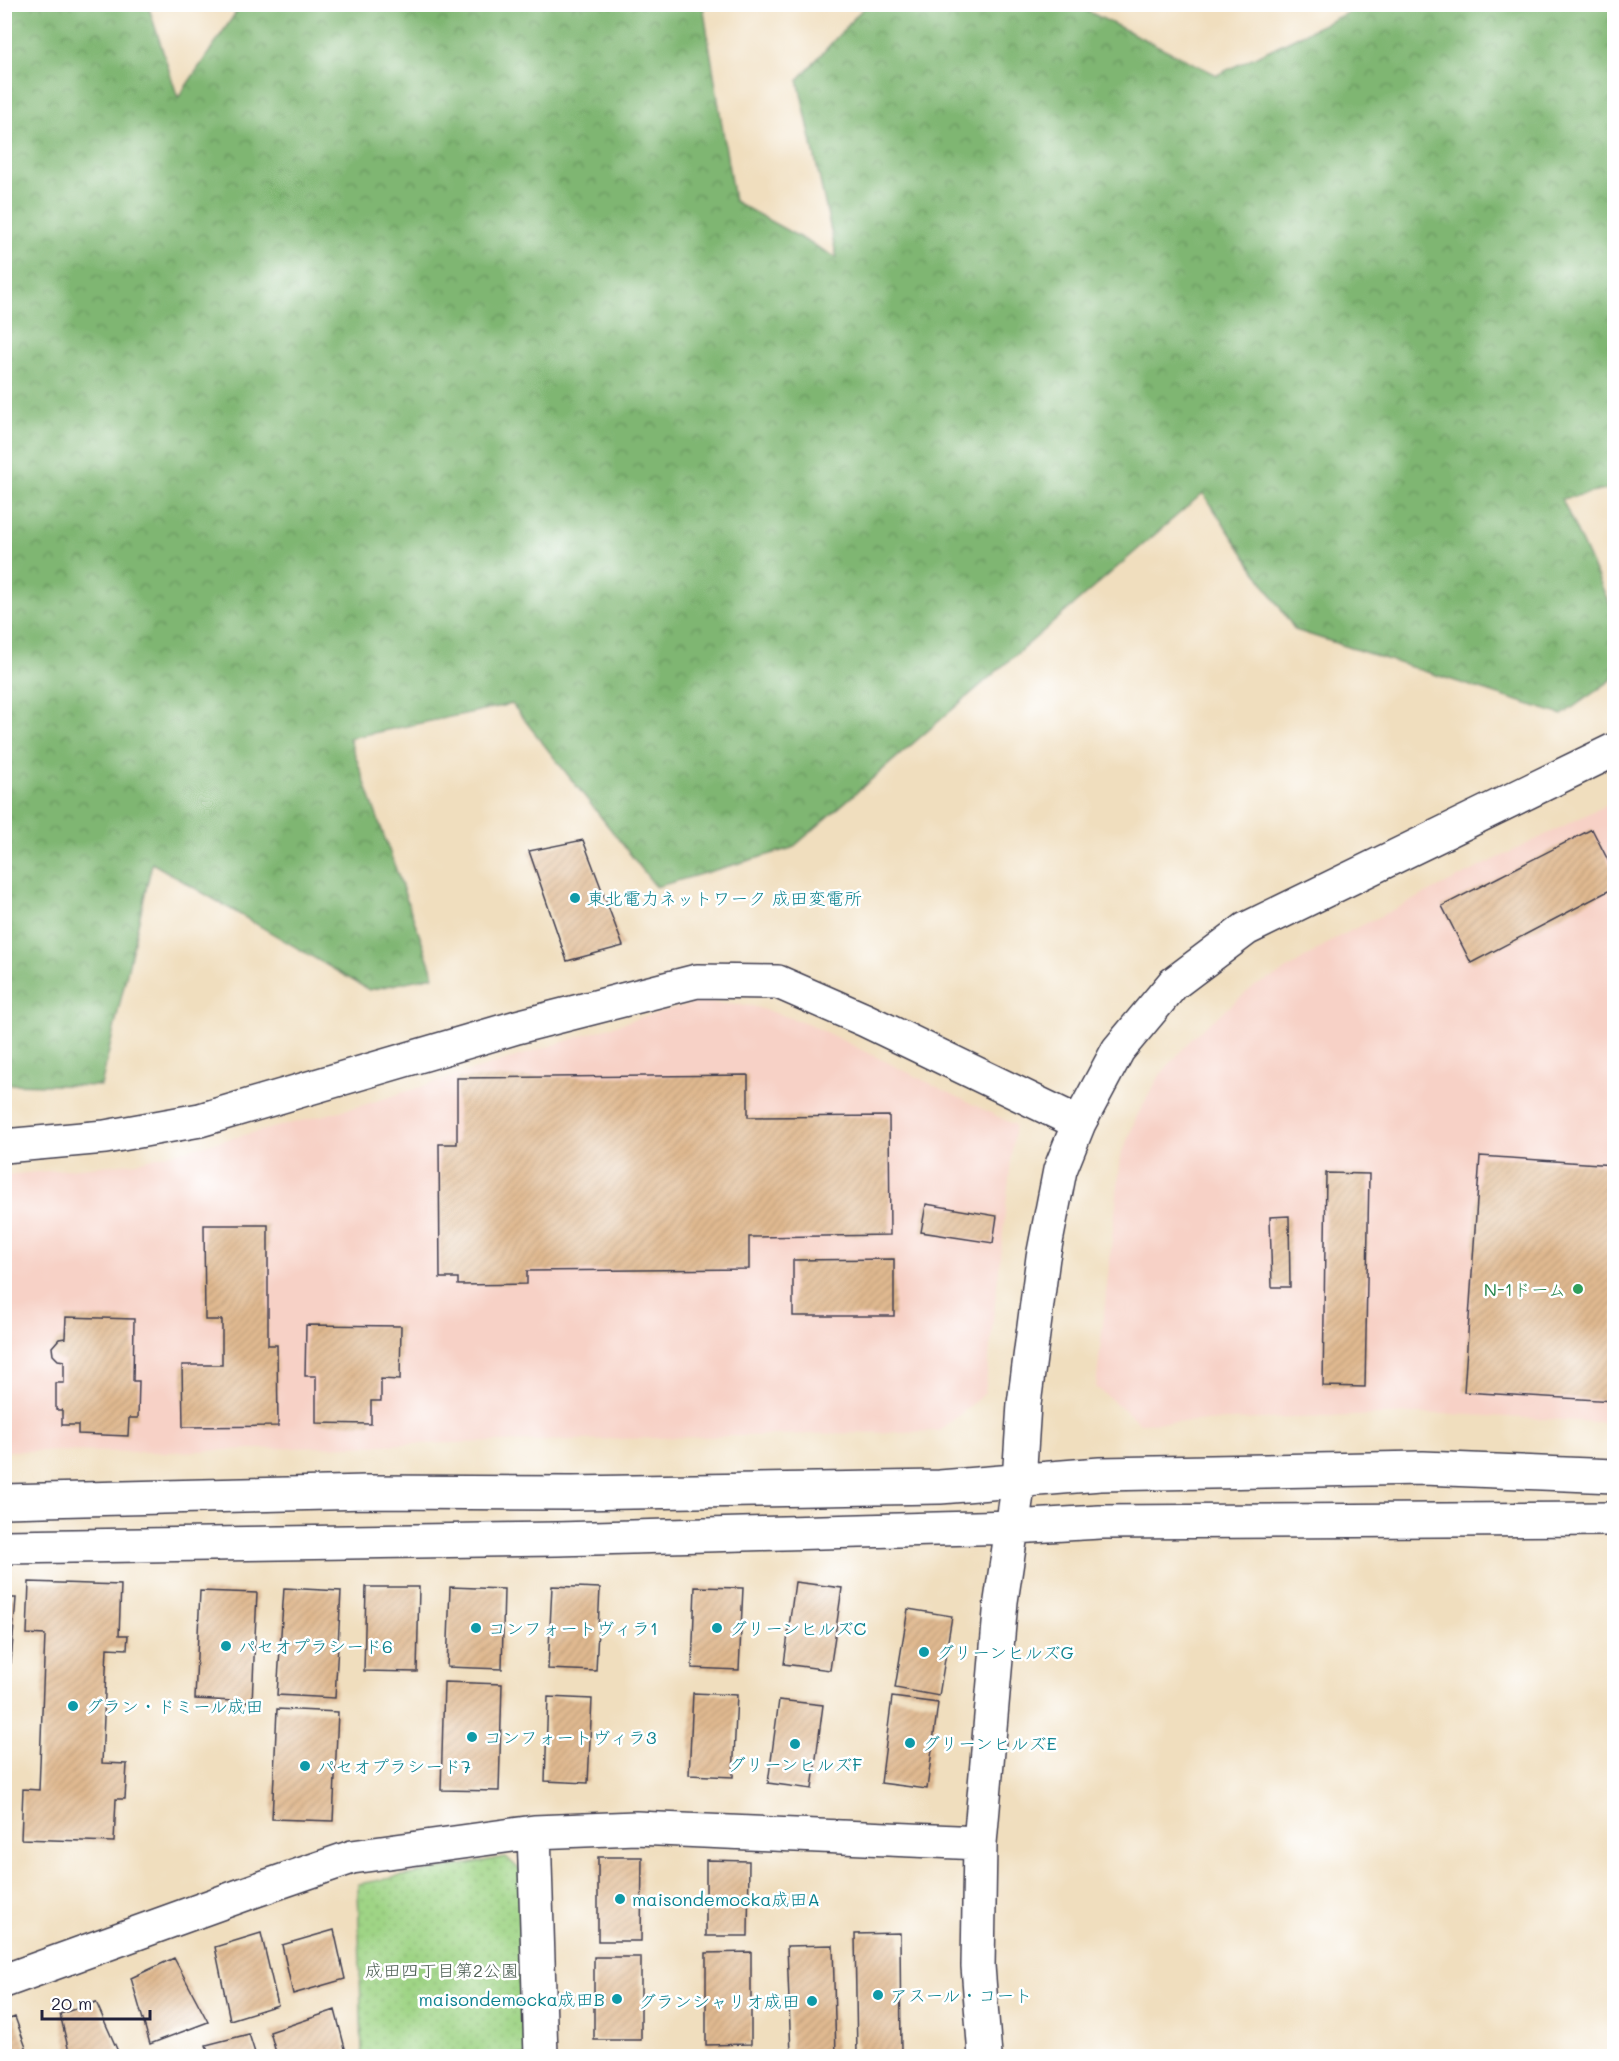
<svg xmlns="http://www.w3.org/2000/svg" width="1619" height="2061" font-family="Mali,'Klee One',sans-serif">
	<style>
		.built { fill: #f7d1c6 }
		.forest { fill: url(#forest-crowns); stroke: #506c56; stroke-width: 1.5 }
		.park { fill: url(#park-dots); stroke: #607b60; stroke-width: 1.5 }
		.building { fill: url(#building-hatch) }
		.lines { fill: none; stroke-linecap: round; stroke-linejoin: round }
		.minor-casing { stroke: #413e4f; stroke-width: 36 }
		.minor { stroke: #fff; stroke-width: 33 }
		.culture-dot { fill: #0f9aa8; stroke: #fff; stroke-width: 2 }
		.leisure-dot { fill: #2e9e5b; stroke: #fff; stroke-width: 2 }
		.labels { text-anchor: middle; dominant-baseline: central; stroke-width: 5; stroke-linejoin: round; paint-order: stroke }
		.culture-label { font-size: 18px; fill: #0d838f; stroke: #fff; text-anchor: start }
		.leisure-label { font-size: 18px; fill: #27864d; stroke: #fff; text-anchor: end }
		.park-label { font-size: 18px; fill: #4e6055; stroke: #fff }
	</style>
	<defs>
		<pattern id="forest-crowns" width="20" height="18" patternUnits="userSpaceOnUse" patternTransform="scale(1.5)"><rect width="20" height="18" fill="#7fb672"/><path d="M2 6a3 3 0 1 1 6 0M12 15a3 3 0 1 1 6 0" fill="none" stroke="#68945f"/></pattern>
		<pattern id="park-dots" width="8" height="8" patternUnits="userSpaceOnUse" patternTransform="scale(1.5)"><rect width="8" height="8" fill="#9fd485"/><path d="M2 2h.1M6 6h.1" fill="none" stroke="#89b674" stroke-width="1.8" stroke-linecap="round"/></pattern>
		<pattern id="building-hatch" width="6" height="6" patternUnits="userSpaceOnUse" patternTransform="scale(1.5)"><rect width="6" height="6" fill="#e0b990"/><path d="M-1 1l2-2M0 6l6-6M5 7l2-2" fill="none" stroke="#c09f7d"/></pattern>
	</defs>
	<rect width="100%" height="100%" fill="#fff"/>
	<filter id="ink" filterUnits="userSpaceOnUse"><feTurbulence type="fractalNoise" baseFrequency=".0167" numOctaves="2"/><feDisplacementMap in="SourceGraphic" scale="12" xChannelSelector="R" yChannelSelector="G"/><feConvolveMatrix kernelMatrix="1 2 1 2 8 2 1 2 1" color-interpolation-filters="sRGB"/></filter>
	<filter id="wash" filterUnits="userSpaceOnUse"><feTurbulence type="fractalNoise" baseFrequency=".008" numOctaves="4" result="noise"/><feDisplacementMap in="SourceGraphic" scale="24" xChannelSelector="R" yChannelSelector="G"/><feGaussianBlur stdDeviation="1.35" result="paint"/><feColorMatrix in="noise" values="0 0 0 0 0 0 0 0 0 0 0 0 0 0 0 0 0 1.4 0 .05"/><feComposite in="paint" operator="in"/></filter>
	<g filter="url(#wash)">
		<rect width="100%" height="100%" fill="#f0debe"/>
		<path class="built" d="M1614,801V1423L1453,1414H1413L1140,1423L1096,1387L1121,1157L1137,1116L1160,1075L1194,1036L1253,987L1278,975L1336,938Z
			M698,1002L752,1006L807,1023L1015,1125L985,1393L940,1431L411,1444L167,1452L5,1451V1175L133,1163L364,1105L645,1016Z"/>
		<path class="forest" d="M5,4L148,5L178,98L241,5H703L734,201L837,258L798,80L866,5H1075L1217,75L1349,12L1346,5H1614V488L1562,499L1614,614V678L1562,715L1295,630L1203,493L792,848L656,887L512,704L349,738L434,976L369,990L152,863L101,1086L5,1084Z"/>
		<path class="park" d="M506,1857L521,1871L528,2056H362L358,1884Z"/>
		<g id="blocks">
			<path class="building" d="M1592,829L1614,872V888L1471,963L1442,906Z
				M583,840L623,946L567,961L529,851Z
				M748,1075V1117L889,1116L890,1235L749,1237V1269L527,1271V1284L458,1285V1278H440L439,1144H457V1078Z
				M1480,1156L1614,1165V1401L1464,1392Z
				M1326,1173L1369,1174L1365,1387L1323,1386Z
				M926,1204L997,1216L993,1243L921,1232Z
				M1289,1216L1290,1287H1272L1270,1217Z
				M204,1225H268V1345H277L278,1426L183,1427L182,1365H222V1320H205Z
				M894,1259V1316H793V1260Z
				M66,1317L134,1319L133,1381H139L138,1418H129L128,1436L78,1434V1425H62V1410H56V1383H64V1361L58,1360L53,1355L52,1347L59,1339L65,1338Z
				M306,1325L401,1326L400,1380L381,1379V1401H371V1424L316,1423V1376H305Z
				M29,1582L121,1585L119,1635H128L127,1649L107,1648L102,1763L127,1764L125,1799H116L114,1842L21,1839L23,1789L39,1790L45,1635L27,1634Z
				M795,1582L842,1588L830,1670L784,1664Z
				M552,1586L600,1588L596,1671L548,1669Z
				M366,1587H419L417,1672L364,1671Z
				M450,1587L504,1589L502,1669L447,1667Z
				M695,1587L743,1588L739,1670L692,1668Z
				M284,1588L341,1591L335,1698L277,1695Z
				M200,1591L257,1593L252,1702L195,1699Z
				M4,1598H16L11,1663L4,1662Z
				M908,1609L952,1616L939,1696L895,1688Z
				M444,1682L502,1684L499,1791L441,1790Z
				M693,1693L737,1695L733,1777L689,1775Z
				M548,1697L592,1699L588,1783L545,1781Z
				M892,1697L938,1703L927,1789L881,1783Z
				M779,1700L823,1705L812,1789L768,1783Z
				M277,1709L338,1712L333,1821L272,1819Z
				M598,1857H642L641,1941H598Z
				M706,1860L749,1861L748,1936H706Z
				M334,1930L345,1979L293,1994L282,1945Z
				M261,1933L278,2005L230,2020L215,1947Z
				M900,1933L901,2056H857L855,1934Z
				M833,1945L836,2056H791L787,1946Z
				M751,1952V2044L706,2045V1953Z
				M594,1957H641V2040H594Z
				M174,1958L208,2022L150,2044L131,1978Z
				M96,2002L120,2056H70L60,2014Z
				M335,2010L347,2056H277L270,2032Z
				M15,2017L29,2056H4V2021Z
				M249,2034L256,2056H209L206,2045Z"/>
		</g>
	</g>
	<g filter="url(#ink)">
		<use href="#blocks" fill-opacity="0" stroke="#413e4f" stroke-width="1.5"/>
		<g class="lines">
			<defs>
				<path id="minor" d="M4,1146L105,1137L200,1120L517,1027L697,981L778,982L865,1020L1079,1123
					M4,1501L367,1492L572,1493L940,1487L1100,1474L1423,1468L1614,1476
					M4,1547L557,1539L1013,1527L1100,1522L1614,1519
					M534,1832L541,2056
					M4,1981L256,1890L352,1857L534,1832L636,1828L980,1843
					M985,2056L978,1966L980,1843L1001,1601L1019,1481L1024,1404L1043,1257L1060,1170L1079,1123L1118,1050L1173,984L1246,929L1614,750"/>
			</defs>
			<use href="#minor" class="minor-casing"/>
			<use href="#minor" class="minor"/>
		</g>
	</g>
	<g class="culture-dot">
		<circle cx="575" cy="898" r="6"/>
		<circle cx="476" cy="1628" r="6"/>
		<circle cx="717" cy="1628" r="6"/>
		<circle cx="226" cy="1646" r="6"/>
		<circle cx="924" cy="1652" r="6"/>
		<circle cx="73" cy="1706" r="6"/>
		<circle cx="472" cy="1737" r="6"/>
		<circle cx="910" cy="1743" r="6"/>
		<circle cx="795" cy="1744" r="6"/>
		<circle cx="305" cy="1766" r="6"/>
		<circle cx="620" cy="1899" r="6"/>
		<circle cx="878" cy="1995" r="6"/>
		<circle cx="617" cy="1999" r="6"/>
		<circle cx="812" cy="2001" r="6"/>
	</g>
	<circle class="leisure-dot" cx="1578" cy="1289" r="6"/>
	<g class="labels">
		<g class="culture-label">
			<text x="587" y="898">東北電力ネットワーク 成田変電所</text>
			<text x="488" y="1628">コンフォートヴィラ1</text>
			<text x="729" y="1628">グリーンヒルズC</text>
			<text x="238" y="1646">パセオプラシード6</text>
			<text x="936" y="1652">グリーンヒルズG</text>
			<text x="85" y="1706">グラン・ドミール成田</text>
			<text x="484" y="1737">コンフォートヴィラ3</text>
			<text x="922" y="1743">グリーンヒルズE</text>
			<text x="795" y="1764" text-anchor="middle">グリーンヒルズF</text>
			<text x="317" y="1766">パセオプラシード7</text>
			<text x="632" y="1899">maisondemocka成田A</text>
			<text x="890" y="1995">アスール・コート</text>
			<text x="605" y="1999" text-anchor="end">maisondemocka成田B</text>
			<text x="800" y="2001" text-anchor="end">グランシャリオ成田</text>
		</g>
		<g class="leisure-label">
			<text x="1566" y="1289">N-1ドーム</text>
		</g>
		<g class="park-label">
			<text x="442" y="1970">成田四丁目第2公園</text>
		</g>
	</g>
	<rect width="1619" height="2061" fill="none" stroke="#fff" stroke-width="24"/>
	<path d="M42 2010v9h108v-9" fill="none" stroke="#22223b" stroke-width="3"/>
	<text x="51" y="2010" font-size="18" fill="#22223b" stroke="#ffffff" stroke-width="4.5" paint-order="stroke">20 m</text>
</svg>
